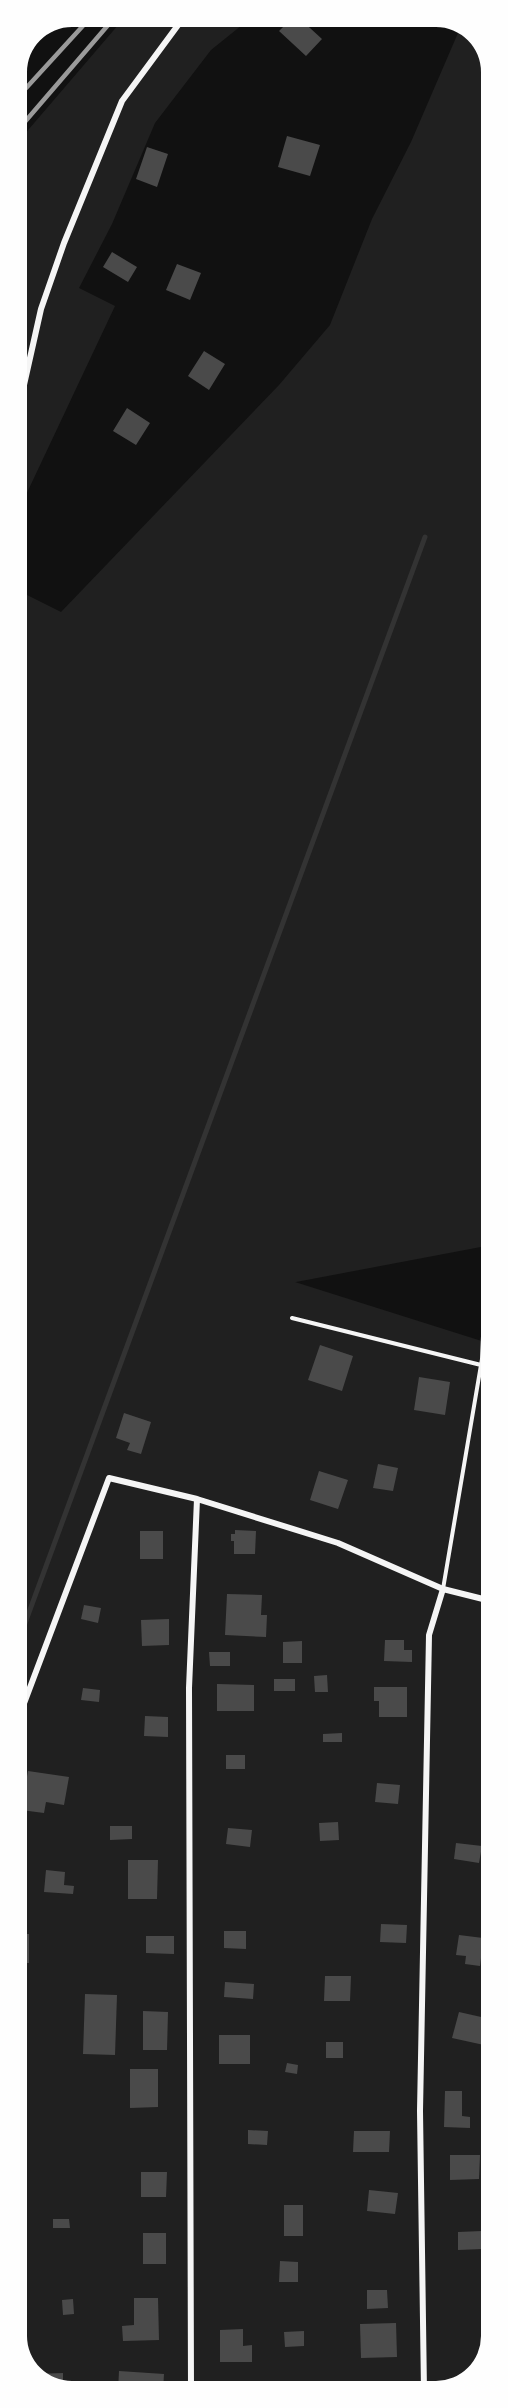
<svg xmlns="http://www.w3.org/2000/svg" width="508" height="2408" font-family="Inter,sans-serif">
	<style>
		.green { fill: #202020; fill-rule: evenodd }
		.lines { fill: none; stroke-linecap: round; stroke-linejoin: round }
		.stream { stroke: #333; stroke-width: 5 }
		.building { fill: #4a4a4a }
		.service { stroke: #f5f5f5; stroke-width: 4 }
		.minor { stroke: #f5f5f5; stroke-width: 6 }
		.rail { stroke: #9a9a9a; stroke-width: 4.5 }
	</style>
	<rect width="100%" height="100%" fill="#111"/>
	<path class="green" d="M125,17H252L211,50L155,123L112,224L79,288L115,306L17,514V143Z
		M461,26L475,33L491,65V2336L477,2373L443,2391H65L33,2375L17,2343V590L61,612L279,385L330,325L372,219L411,142ZM486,1246L488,1343L295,1282H296Z"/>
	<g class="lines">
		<path class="stream" d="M17,1645L425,537"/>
	</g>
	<path class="building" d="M293,17H298L322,39L306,56L279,31Z
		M287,136L320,145L310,176L278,167Z
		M147,147L168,154L157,187L136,179Z
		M112,252L137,267L128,282L103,267Z
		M177,264L201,273L190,300L166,290Z
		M204,351L225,364L209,390L188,376Z
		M127,408L150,423L136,445L113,431Z
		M320,1345L353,1356L342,1391L308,1380Z
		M419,1377L450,1382L445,1415L414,1410Z
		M124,1413L151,1422L141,1454L127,1450L130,1443L116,1438Z
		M378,1464L398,1468L393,1491L373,1488Z
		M319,1471L348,1480L338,1509L310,1500Z
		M489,1503L491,1504V1531L482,1529Z
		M235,1530L256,1531L255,1554H234V1541H231V1534H235Z
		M140,1531H163V1559H140Z
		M227,1594L262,1595L261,1615H267L266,1637L225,1635Z
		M84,1605L101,1608L98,1623L81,1619Z
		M169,1619V1645L142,1646L141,1620Z
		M385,1640H404V1650H412V1662L384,1661Z
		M302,1641V1663H283V1642Z
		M209,1652H230V1666H210Z
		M327,1675L328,1692H315L314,1676Z
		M274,1679H295V1691H274Z
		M217,1684L254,1685V1711H217Z
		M374,1687H407V1717H379V1701H374Z
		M83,1688L100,1690L99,1702L81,1700Z
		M145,1716L168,1717V1737L144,1736Z
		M342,1733V1742H323V1734Z
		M226,1755H245V1769H226Z
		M28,1771L69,1777L64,1805L46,1802L44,1813L21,1810Z
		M377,1783L400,1785L398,1804L375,1802Z
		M338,1822L339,1840L320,1841L319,1823Z
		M110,1826H132V1839L110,1840Z
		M228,1828L252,1830L250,1847L226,1844Z
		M456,1843L482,1846L479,1863L454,1859Z
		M128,1860H158L157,1899H128Z
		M46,1870L65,1872L64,1885L74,1886L73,1894L44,1892Z
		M17,1894H23L22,1909L17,1908Z
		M381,1924L407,1925L406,1943L380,1942Z
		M224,1931H246V1949L224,1948Z
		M17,1934H29V1963H17Z
		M459,1935L491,1939V1959L481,1958L480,1966L465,1964L466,1956L456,1955Z
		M146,1936H174V1954L146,1953Z
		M325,1976H351L350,2001H324Z
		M225,1982L254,1984L253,1999L224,1997Z
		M483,1982L491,1983V2006H482Z
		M85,1994L117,1995L115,2055L83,2054Z
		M143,2011L168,2012L167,2050H143Z
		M459,2012L490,2019L484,2045L452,2038Z
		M219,2035H250V2064H219Z
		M326,2042H343V2058H326Z
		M287,2063L298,2065L297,2074L285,2072Z
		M130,2069H158V2107L130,2108Z
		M445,2091H462V2116L470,2117V2128L444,2127Z
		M248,2130L268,2131L267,2145L248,2144Z
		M354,2131H390L389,2152H353Z
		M450,2155H480L479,2179L450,2180Z
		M141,2172H167L166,2197H141Z
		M369,2190L398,2193L395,2214L367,2211Z
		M284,2205H303V2236H284Z
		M53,2219H69L70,2228H53Z
		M482,2231V2249L458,2250V2232Z
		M143,2233H166V2264H143Z
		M280,2261L298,2262V2282H279Z
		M367,2290H387L388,2308L367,2309Z
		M134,2298H158L159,2340L123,2341L122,2326L134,2325Z
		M73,2299L74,2314L63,2315L62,2300Z
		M396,2323L397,2357L361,2358L360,2324Z
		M243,2329V2346L252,2345V2362H220V2330Z
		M304,2331V2346L285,2347L284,2332Z
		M119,2371L164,2374L163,2391H118Z
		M63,2373V2390L34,2376V2374Z"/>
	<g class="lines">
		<path class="service" d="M292,1318L481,1365
			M443,1589L482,1359L487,1246L488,990L491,965"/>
		<path class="minor" d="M17,416L41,309L64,243L122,101L184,17
			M17,1722L109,1478L197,1499L338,1543L443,1589L491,1601
			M191,2391L189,1688L197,1499
			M424,2391L420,2111L429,1635L443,1589"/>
		<path class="rail" d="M17,98L91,17
			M17,131L115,17"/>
	</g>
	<path d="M0 0H508V2408H0ZM72 27H436A45 45 0 0 1 481 72V2336A45 45 0 0 1 436 2381H72A45 45 0 0 1 27 2336V72A45 45 0 0 1 72 27Z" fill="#fefefe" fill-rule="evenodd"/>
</svg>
